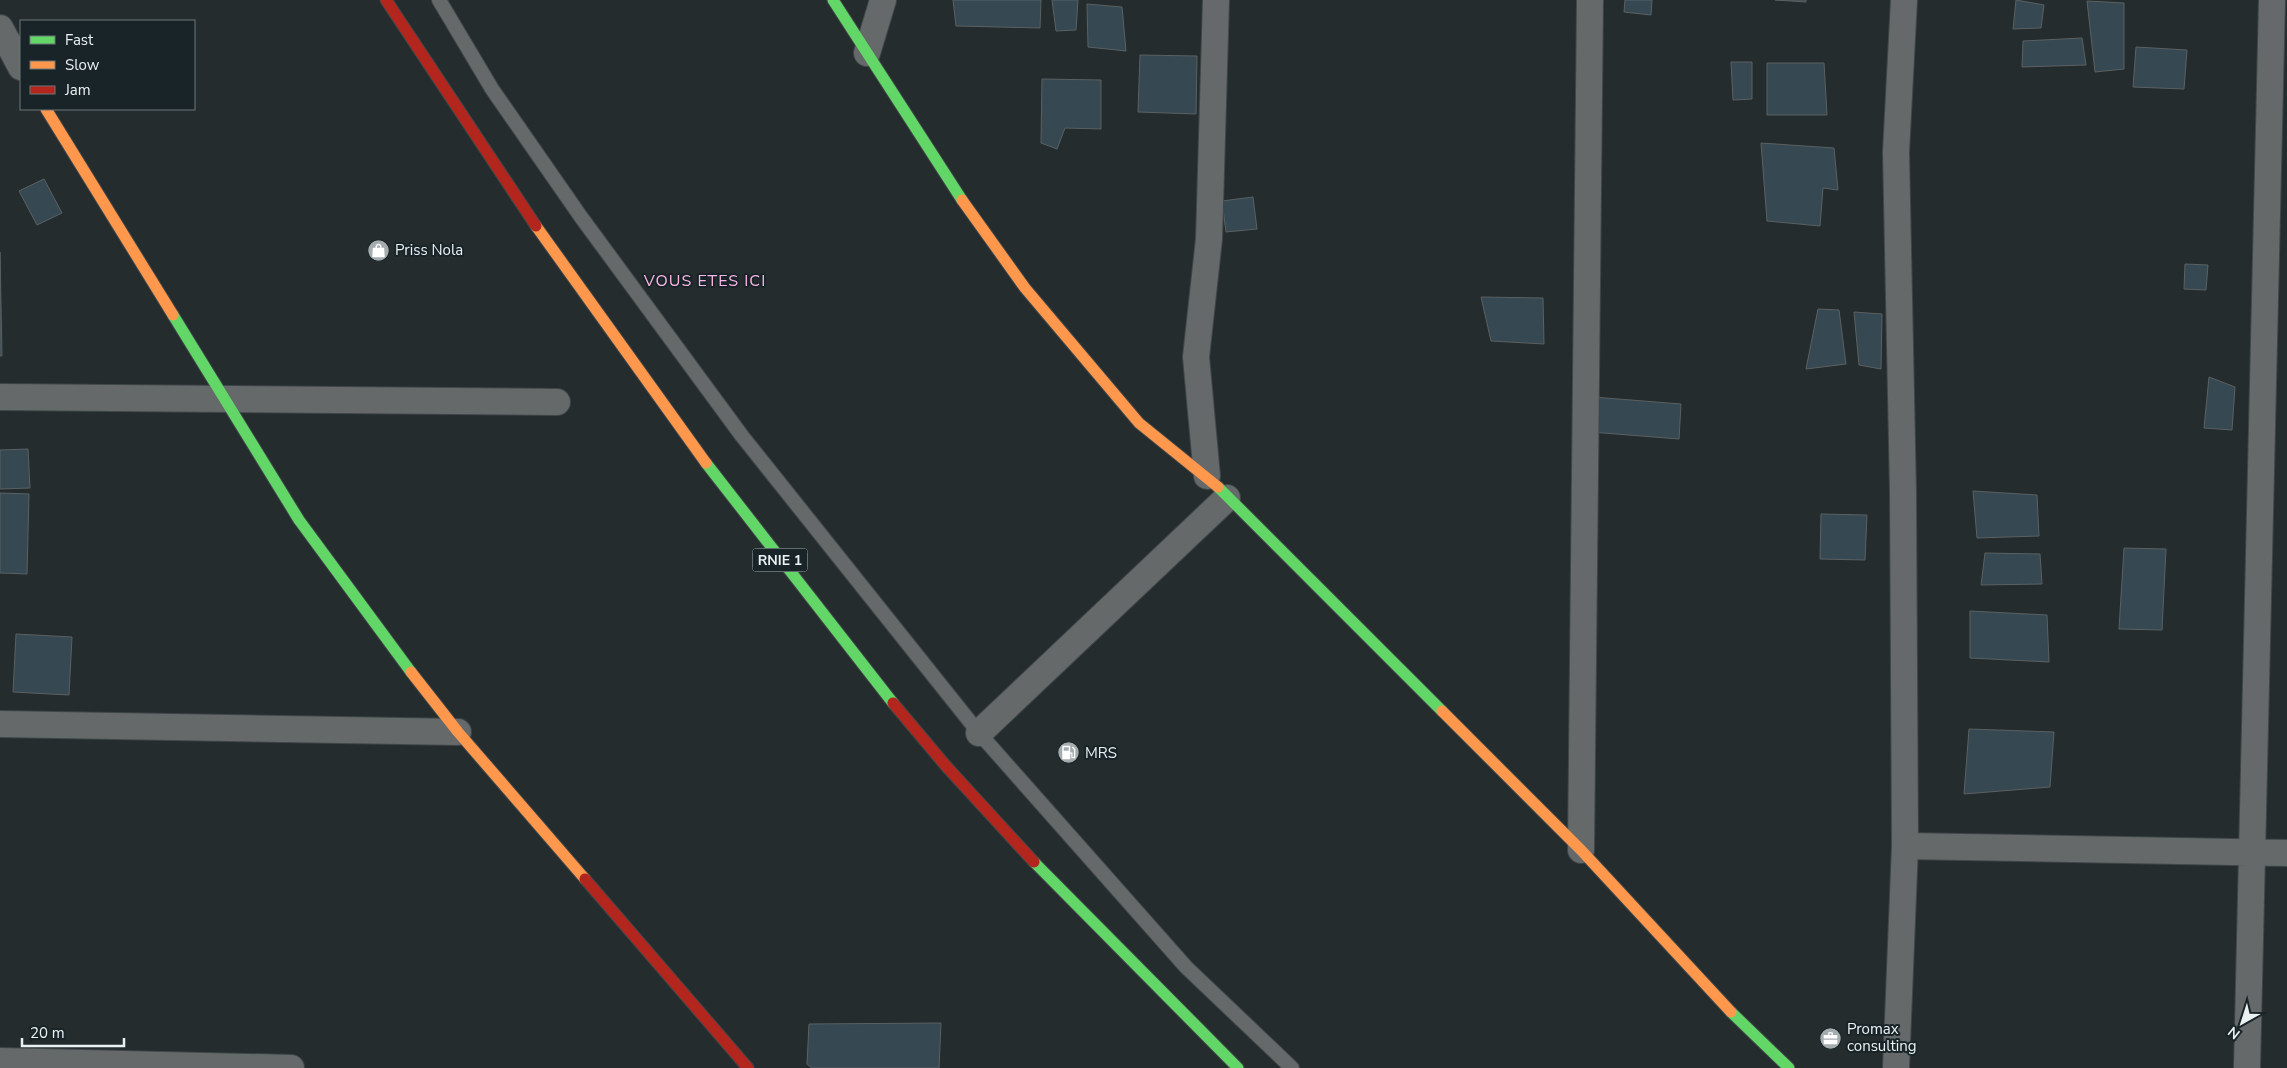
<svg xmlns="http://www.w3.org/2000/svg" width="2287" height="1068" font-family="'Nunito Sans',sans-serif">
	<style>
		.building { fill: #364851; stroke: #5b6163 }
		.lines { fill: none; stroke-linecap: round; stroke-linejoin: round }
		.lane-casing { stroke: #404749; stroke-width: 16 }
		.street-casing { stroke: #404749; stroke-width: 28 }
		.fast-casing { stroke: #404749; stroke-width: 13 }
		.slow-casing { stroke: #404749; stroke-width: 13 }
		.jam-casing { stroke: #404749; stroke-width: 13 }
		.lane { stroke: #656969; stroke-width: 14 }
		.street { stroke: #656969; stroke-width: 26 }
		.fast { stroke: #63d668; stroke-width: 11 }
		.slow { stroke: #ff974d; stroke-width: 11 }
		.jam { stroke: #b3261e; stroke-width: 11 }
		.labels { text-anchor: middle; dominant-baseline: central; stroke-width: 4; stroke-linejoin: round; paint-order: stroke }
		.shield { fill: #182427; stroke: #aab4b6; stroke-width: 1 }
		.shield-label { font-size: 14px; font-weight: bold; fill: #e9f1f3 }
		.poi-label { font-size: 15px; fill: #e9f1f3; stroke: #182427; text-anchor: start }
		.neighbourhood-label { font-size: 16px; letter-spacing: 1px; fill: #fab6e7; stroke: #182427 }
	</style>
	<rect width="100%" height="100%" fill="#242c2e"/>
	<path class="building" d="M953,0H1041L1040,28L956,26Z
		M1052,0H1078L1076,30L1056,31Z
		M1625,0H1652L1651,15L1624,12Z
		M1775,0H1806V2Z
		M2016,0L2044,5L2041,28L2013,29Z
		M2087,1L2124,3V69L2095,72Z
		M1087,4L1122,7L1126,51L1088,47Z
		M2082,38L2086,65L2022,67L2023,41Z
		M2136,47L2187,50L2184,89L2133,87Z
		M1140,55L1197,56L1196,114L1138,112Z
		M1731,62H1752V99L1733,100Z
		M1767,63H1824L1827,115H1767Z
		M1042,79L1101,80V129L1065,128L1057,149L1041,143Z
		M1761,143L1834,148L1838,190L1823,188L1820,226L1767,221Z
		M44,179L62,213L37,225L19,191Z
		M1253,197L1257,229L1226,232L1222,201Z
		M0,252L2,356H0Z
		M2185,264L2208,265L2206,290L2184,289Z
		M1481,297L1543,298L1544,344L1491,341Z
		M1818,309L1839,310L1846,364L1806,369Z
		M1854,312L1882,314L1881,369L1859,365Z
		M2209,377L2235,387L2232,430L2204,428Z
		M1593,397L1681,404L1679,439L1591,432Z
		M28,449L30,488L0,489V450Z
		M1973,491L2037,495L2039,536L1977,538Z
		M0,493L29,494L27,574L0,573Z
		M1821,514L1867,515L1865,560L1820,559Z
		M2124,548L2166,549L2162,630L2119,629Z
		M1985,553L2040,554L2042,584L1981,585Z
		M1970,611L2047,615L2049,662L1970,658Z
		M16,634L72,637L69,695L13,692Z
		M1969,729L2054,732L2050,787L1964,794Z
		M941,1023L939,1068H812L807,1064L809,1024Z"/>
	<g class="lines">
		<defs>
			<path id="lane" d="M439,0L492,89L581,217L742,436L979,733L1186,967L1292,1068"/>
			<path id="street" d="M0,28L21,67
				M867,53L883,0
				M0,397L557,402
				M1207,476L1196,357L1209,239L1216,0
				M0,724L458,732
				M979,733L1227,498
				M1905,846L2287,853
				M1581,850L1590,0
				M0,1061L291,1068
				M1896,1068L1905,846L1903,492L1896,152L1904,0
				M2247,1068L2272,0"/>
			<path id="fast" d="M833,0L962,200
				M173,315L299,520L411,672
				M706,463L893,703
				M1218,487L1442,711
				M1034,862L1238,1068
				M1731,1012L1789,1068"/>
			<path id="slow" d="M46,109L173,315
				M962,200L1025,288L1139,423L1218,487
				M536,226L706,463
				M411,672L458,732L585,879
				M1442,711L1581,850L1731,1012"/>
			<path id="jam" d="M386,0L536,226
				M893,703L946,766L1034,862
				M585,879L748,1068"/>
		</defs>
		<use href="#lane" class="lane-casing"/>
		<use href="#street" class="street-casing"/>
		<use href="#fast" class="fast-casing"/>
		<use href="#slow" class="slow-casing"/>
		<use href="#jam" class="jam-casing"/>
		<use href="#lane" class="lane"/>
		<use href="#street" class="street"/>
		<use href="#fast" class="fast"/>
		<use href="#slow" class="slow"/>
		<use href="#jam" class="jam"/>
	</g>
	<defs>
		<symbol id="shop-disc" viewBox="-11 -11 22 22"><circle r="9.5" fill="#a4acae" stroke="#182427"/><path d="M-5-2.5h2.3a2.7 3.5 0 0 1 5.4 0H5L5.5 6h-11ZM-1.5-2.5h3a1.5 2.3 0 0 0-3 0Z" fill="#fff"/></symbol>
		<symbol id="fuel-disc" viewBox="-11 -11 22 22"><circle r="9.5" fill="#a4acae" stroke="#182427"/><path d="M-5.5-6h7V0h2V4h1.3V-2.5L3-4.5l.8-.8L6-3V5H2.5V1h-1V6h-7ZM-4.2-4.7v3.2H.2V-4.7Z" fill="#fff"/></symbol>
		<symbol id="office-disc" viewBox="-11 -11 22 22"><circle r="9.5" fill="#a4acae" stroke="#182427"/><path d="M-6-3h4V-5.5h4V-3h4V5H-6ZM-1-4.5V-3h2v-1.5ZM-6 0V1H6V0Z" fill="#fff"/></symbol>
	</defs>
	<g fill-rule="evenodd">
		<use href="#shop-disc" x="366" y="238" width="25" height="25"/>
		<use href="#fuel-disc" x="1056" y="740" width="25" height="25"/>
		<use href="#office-disc" x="1818" y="1026" width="25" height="25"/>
	</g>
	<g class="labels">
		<rect class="shield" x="752.5" y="548.5" width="55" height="23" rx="4"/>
		<g class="shield-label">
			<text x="780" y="560">RNIE 1</text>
		</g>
		<g class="poi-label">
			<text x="395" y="250">Priss Nola</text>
			<text x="1085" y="753">MRS</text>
			<text x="1847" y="1029">Promax<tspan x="1847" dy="17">consulting</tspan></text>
		</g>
		<g class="neighbourhood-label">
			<text x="705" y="281">VOUS ETES ICI</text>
		</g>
	</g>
	<rect x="20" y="20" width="175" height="90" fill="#182427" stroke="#6c7679"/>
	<rect x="30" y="36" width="25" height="8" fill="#63d668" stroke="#6c7679"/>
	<text x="65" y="45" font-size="15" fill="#e9f1f3">Fast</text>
	<rect x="30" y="61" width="25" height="8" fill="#ff974d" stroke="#6c7679"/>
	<text x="65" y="70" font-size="15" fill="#e9f1f3">Slow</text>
	<rect x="30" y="86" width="25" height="8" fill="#b3261e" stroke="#6c7679"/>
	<text x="65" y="95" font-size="15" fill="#e9f1f3">Jam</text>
	<g transform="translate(2242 1023) rotate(219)" stroke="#182427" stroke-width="4" paint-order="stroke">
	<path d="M0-4L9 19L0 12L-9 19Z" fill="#e9f1f3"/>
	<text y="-8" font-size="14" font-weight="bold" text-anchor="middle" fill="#e9f1f3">N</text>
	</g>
	<path d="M22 1038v8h102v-8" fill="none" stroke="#e9f1f3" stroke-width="2.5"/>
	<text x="30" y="1038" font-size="15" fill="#e9f1f3" stroke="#182427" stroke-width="4" paint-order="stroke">20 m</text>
</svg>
